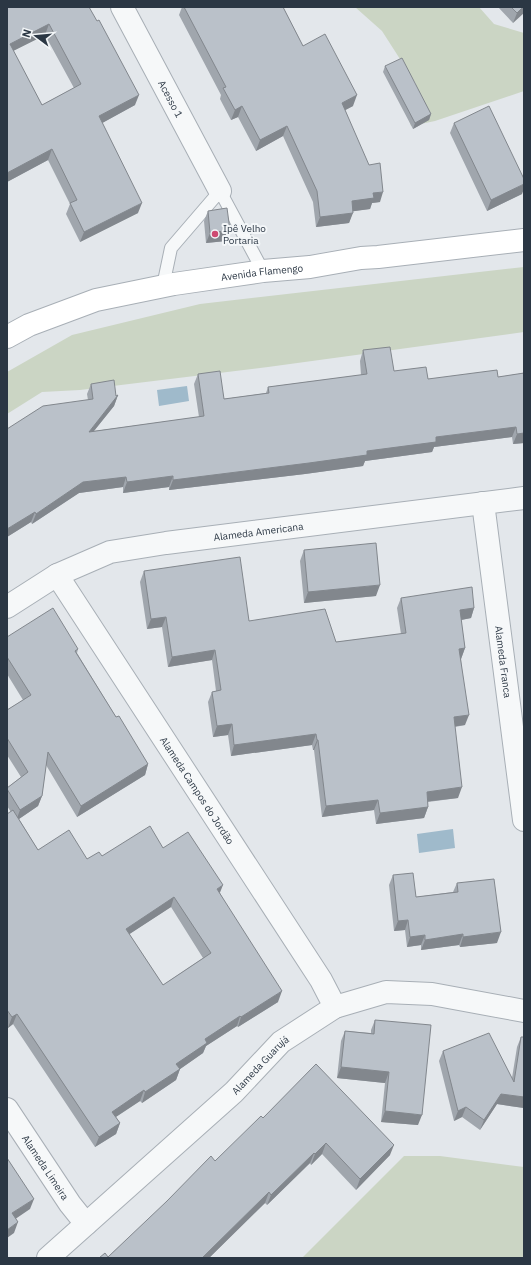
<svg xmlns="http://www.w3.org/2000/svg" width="531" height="1265" font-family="'IBM Plex Sans',sans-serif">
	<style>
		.green { fill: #cbd5c4 }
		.water { fill: #9fbacb }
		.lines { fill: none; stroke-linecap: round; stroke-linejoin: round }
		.lane-casing { stroke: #a8afb6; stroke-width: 14 }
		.street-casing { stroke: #a8afb6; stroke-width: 24 }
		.secondary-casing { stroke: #a8afb6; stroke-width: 24 }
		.lane { stroke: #f6f8f9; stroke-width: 12 }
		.street { stroke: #f6f8f9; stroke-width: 22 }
		.secondary { stroke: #fff; stroke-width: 22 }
		.wall { fill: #a0a6ad; fill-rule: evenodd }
		.shaded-wall { fill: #82878d }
		.building { fill: #bac1c9; stroke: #82878d; fill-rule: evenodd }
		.poi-dot { fill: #ce4a71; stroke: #f3f6f8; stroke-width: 1.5 }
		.labels { text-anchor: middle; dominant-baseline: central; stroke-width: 4; stroke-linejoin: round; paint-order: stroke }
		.street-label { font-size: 10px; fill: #2b3744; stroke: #f3f6f8 }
		.poi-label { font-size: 10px; fill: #2b3744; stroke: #f3f6f8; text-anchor: start }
	</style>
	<rect width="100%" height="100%" fill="#e3e7eb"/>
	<path class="green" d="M355,7H479L494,24L524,33V91L435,121L411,126L402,100L416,84L382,31Z
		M524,267V332L268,367L80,390L42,392L7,414V372L72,335L200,304Z
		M404,1156H440L524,1167V1258H302Z"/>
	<path class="water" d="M187,386L189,401L159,406L157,390Z
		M453,829L455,848L419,853L417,834Z"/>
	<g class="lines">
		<defs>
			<path id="lane" d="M163,286L171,248L220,191L263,271"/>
			<g id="street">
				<path id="s1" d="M122,7L220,191"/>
				<path id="s2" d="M483,503L524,820"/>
				<path id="s3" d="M57,575L321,980L335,1007"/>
				<path id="s4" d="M7,607L57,575L110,552L166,543L524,498"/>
				<path id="s5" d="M7,1109L70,1204L86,1224"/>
				<path id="s6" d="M48,1258L234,1092L281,1042L335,1007L386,992L432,994L524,1011"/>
			</g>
			<g id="secondary">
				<path id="s7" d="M7,337L29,325L96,300L174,284L263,271L310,267L361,258L378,257L524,240"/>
			</g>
		</defs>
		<use href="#lane" class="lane-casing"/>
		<use href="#street" class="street-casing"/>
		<use href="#secondary" class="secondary-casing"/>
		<use href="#lane" class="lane"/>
		<use href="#street" class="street"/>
		<use href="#secondary" class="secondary"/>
	</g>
	<path class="wall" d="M7,7H89L135,105L102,123L138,213L80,242L66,214L70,204L48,160L7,182ZM45,35L74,88L42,105L13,51Z
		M182,7H283L303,46L353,106L345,110L380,202L372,203L370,209L353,211L349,223L316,227L313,202L283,136L256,151L238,117L231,120L220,99L221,95L179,15Z
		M498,7H524L513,23Z
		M385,66L431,114L429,120L413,129L383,72Z
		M454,123L522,194L487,211L450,133Z
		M208,211L226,241L206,243L204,221Z
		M363,350L394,371L428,379L498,377L524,373V443L513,444L512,437L434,447L432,452L365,461L363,466L305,474L169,490V487L123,493V487L79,493L32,524L31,522L7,537L88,400L87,394L91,384L116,396L118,395L114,406L94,431L199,417L194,384L198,374L224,399L266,393L268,387L361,375L360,361Z
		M304,550L376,596L304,603L300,561Z
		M144,571L249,621L336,642L401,634L397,608L401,598L474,608L471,618L461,620L465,648L461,659L465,725L455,727L458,798L428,802V807L424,818L376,824L374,810L322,817L314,750H313L312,745L231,756L228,735L213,737L208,702L212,692L216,691L212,660L168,667L162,627L147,629L140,582Z
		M7,637L78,649L77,653L116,717L148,764L145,775L77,817L46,765L42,796L38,806L19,819L38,850L87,859L102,856L163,848L220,893L278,1002L238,1027L237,1026L206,1046L203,1053L180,1069L176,1080L142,1103L140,1101L116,1117L120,1123L116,1134L95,1147L13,1024L8,1028L7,1026V814L11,812L7,806V788L21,777L7,755V710L23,700L7,674ZM171,907L203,958L163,985L129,934Z
		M393,875L416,897L453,892L457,883L497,943L460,947L459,945L421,950V945L407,947L405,930L394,931L389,885Z
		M375,1020L418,1125L381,1122L385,1083L337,1078L341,1041L345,1031L371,1033V1030Z
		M521,1037L524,1108L497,1104L480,1130L462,1117L454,1121L439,1061L443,1051L512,1078L517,1047Z
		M263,1118L390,1155L356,1190L322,1154L311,1165L310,1163L267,1205L265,1203L209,1258H99L108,1257L215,1161Z"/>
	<path class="shaded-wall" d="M523,7H524V13L513,23L517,13Z
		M49,24L45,35L7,54L10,44Z
		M139,95L135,105L95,127L99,116Z
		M357,95L353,106L338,114L342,103Z
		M242,106L238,117L231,120L235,110Z
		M431,114L429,120L413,129L415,123Z
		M287,126L283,136L256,151L260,140Z
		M52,149L48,160L7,182V173Z
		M524,184V189L522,194L487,211L491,200Z
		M383,192L380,202L372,203L370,209L348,212L352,201L373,193Z
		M142,203L138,213L80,242L84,232Z
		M353,213L349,223L316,227L320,217Z
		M230,230L226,241L206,243L210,233Z
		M118,395L114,406L85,442L89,432Z
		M516,427L512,437L434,447L432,452L365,461L363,466L305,474L169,490L173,480L367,451L436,437Z
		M524,433V443L513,444L517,434Z
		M173,476L169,487L123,493L127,482Z
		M126,477L123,487L79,493L32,524L36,514L83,482Z
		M35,512L31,522L7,537V529Z
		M380,585L376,596L304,603L308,592Z
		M474,608L471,618L456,621L460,610Z
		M166,617L162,627L147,629L151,619Z
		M465,648L461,659H456L459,649Z
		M215,650L212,660L168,667L172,657Z
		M469,715L465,725L450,727L454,717Z
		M232,724L228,735L213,737L217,726Z
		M316,734L312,745L231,756L234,745Z
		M317,740H318L314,750H313Z
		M148,764L145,775L77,817L81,806Z
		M462,787L458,798L423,802L427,792Z
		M42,796L38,806L16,821L20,810Z
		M378,800L374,810L322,817L326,806Z
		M428,807L424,818L376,824L380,813Z
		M223,885L219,895L217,889Z
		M174,897L171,907L122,939L126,929Z
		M408,920L405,930L394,931L398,921Z
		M501,932L497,943L460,947L463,937Z
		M463,934L459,945L421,950L425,940Z
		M425,935L421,945L407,947L410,937Z
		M282,991L278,1002L238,1027L241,1017Z
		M17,1014L13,1024L8,1028L12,1017Z
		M240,1016L237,1026L206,1046L203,1053L173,1074L176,1064L205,1039Z
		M341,1067L389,1072L385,1083L337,1078Z
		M180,1069L176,1080L142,1103L145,1092Z
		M144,1090L140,1101L108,1122L112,1112Z
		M501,1094L524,1097V1108L497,1104L480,1130L484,1120Z
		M466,1107L462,1117L454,1121L458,1111Z
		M385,1111L422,1115L418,1125L381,1122Z
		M120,1123L116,1134L95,1147L99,1137Z
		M326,1143L322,1154L311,1165L315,1154Z
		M394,1145L390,1155L356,1190L360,1179Z
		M314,1153L310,1163L267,1205L271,1195Z
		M269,1192L265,1203L209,1258H202Z
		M34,1199L30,1209L8,1224L12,1213Z
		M18,1222L14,1233L7,1238V1230Z"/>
	<path class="building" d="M7,7H89L97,21L99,20L139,95L99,116L142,203L84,232L70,203L77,200L52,149L7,173ZM49,24L81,84L42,105L10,44Z
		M184,7H283L303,46L325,34L357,95L342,103L369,165L380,163L383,192L373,193L374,198L352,201L353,213L320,217L317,191L287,126L260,140L242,106L235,110L223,88L226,87Z
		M511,7H523L517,13Z
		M402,58L431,114L415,123L385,66Z
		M489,106L524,179V184L491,200L454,123Z
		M227,208L230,230L210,233L208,211Z
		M390,347L394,371L426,367L428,379L497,370L498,377L524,373V433L517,434L516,427L436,437V442L367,451V455L309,463L173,480V476L127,482L126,477L83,482L36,514L35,512L7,529V429L43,406L93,399L91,384L114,380L116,396L118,395L89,432L204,416L198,374L220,371L224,399L269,393L268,387L367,374L363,350Z
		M376,543L380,585L308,592L304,550Z
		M240,557L249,621L325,609L336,642L406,633L401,598L472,587L474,608L460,610L465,648L459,649L469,715L454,717L462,787L427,792L428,807L380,813L378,800L326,806L318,740H317L316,734L234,745L232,724L217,726L212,692L221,690L215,650L172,657L166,617L151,619L144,571Z
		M53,608L78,649L75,651L116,717L119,716L148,764L81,806L48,752L42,796L20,810L7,789V788L28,772L7,738V710L31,695L7,657V637Z
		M13,810L38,850L69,830L87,859L99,852L102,856L150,826L163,848L188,832L223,885L217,889L282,991L241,1017L240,1016L205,1039L207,1043L176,1064L180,1069L145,1092L144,1090L112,1112L120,1123L99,1137L17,1014L12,1017L7,1010V814ZM174,897L211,953L163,985L126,929Z
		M413,873L416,897L458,892L457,883L494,879L501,932L463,937V934L425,940V935L410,937L408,920L398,921L393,875Z
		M375,1020L431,1025L422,1115L385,1111L389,1072L341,1067L345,1031L374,1034Z
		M489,1033L514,1082L521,1037H524V1097L501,1094L484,1120L466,1107L458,1111L443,1051Z
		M316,1064L394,1145L360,1179L326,1143L315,1154L314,1153L271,1195L269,1192L202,1258H99L105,1253L108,1257L167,1201L211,1156L215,1161L261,1116L263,1118Z
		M7,1158L34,1199L12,1213L18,1222L7,1230Z"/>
	<circle class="poi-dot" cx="215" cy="234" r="4"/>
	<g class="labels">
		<g class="street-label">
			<text stroke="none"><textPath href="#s1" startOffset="104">Acesso 1</textPath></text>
			<text stroke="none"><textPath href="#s7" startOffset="265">Avenida Flamengo</textPath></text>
			<text stroke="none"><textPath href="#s4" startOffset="267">Alameda Americana</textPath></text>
			<text stroke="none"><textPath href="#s2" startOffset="160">Alameda Franca</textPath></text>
			<text stroke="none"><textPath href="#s3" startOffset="257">Alameda Campos do Jordão</textPath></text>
			<text stroke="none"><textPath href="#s6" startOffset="287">Alameda Guarujá</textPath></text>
			<text stroke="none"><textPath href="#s5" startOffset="70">Alameda Limeira</textPath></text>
		</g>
		<g class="poi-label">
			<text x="223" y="228">Ipê Velho<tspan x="223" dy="12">Portaria</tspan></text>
		</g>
	</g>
	<rect width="531" height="1265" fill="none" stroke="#2b3744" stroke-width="16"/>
	<g transform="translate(36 36) rotate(286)" stroke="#f3f6f8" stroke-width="3" paint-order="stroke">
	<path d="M0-3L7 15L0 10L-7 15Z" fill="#2b3744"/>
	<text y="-6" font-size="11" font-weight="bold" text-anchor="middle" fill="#2b3744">N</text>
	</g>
</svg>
